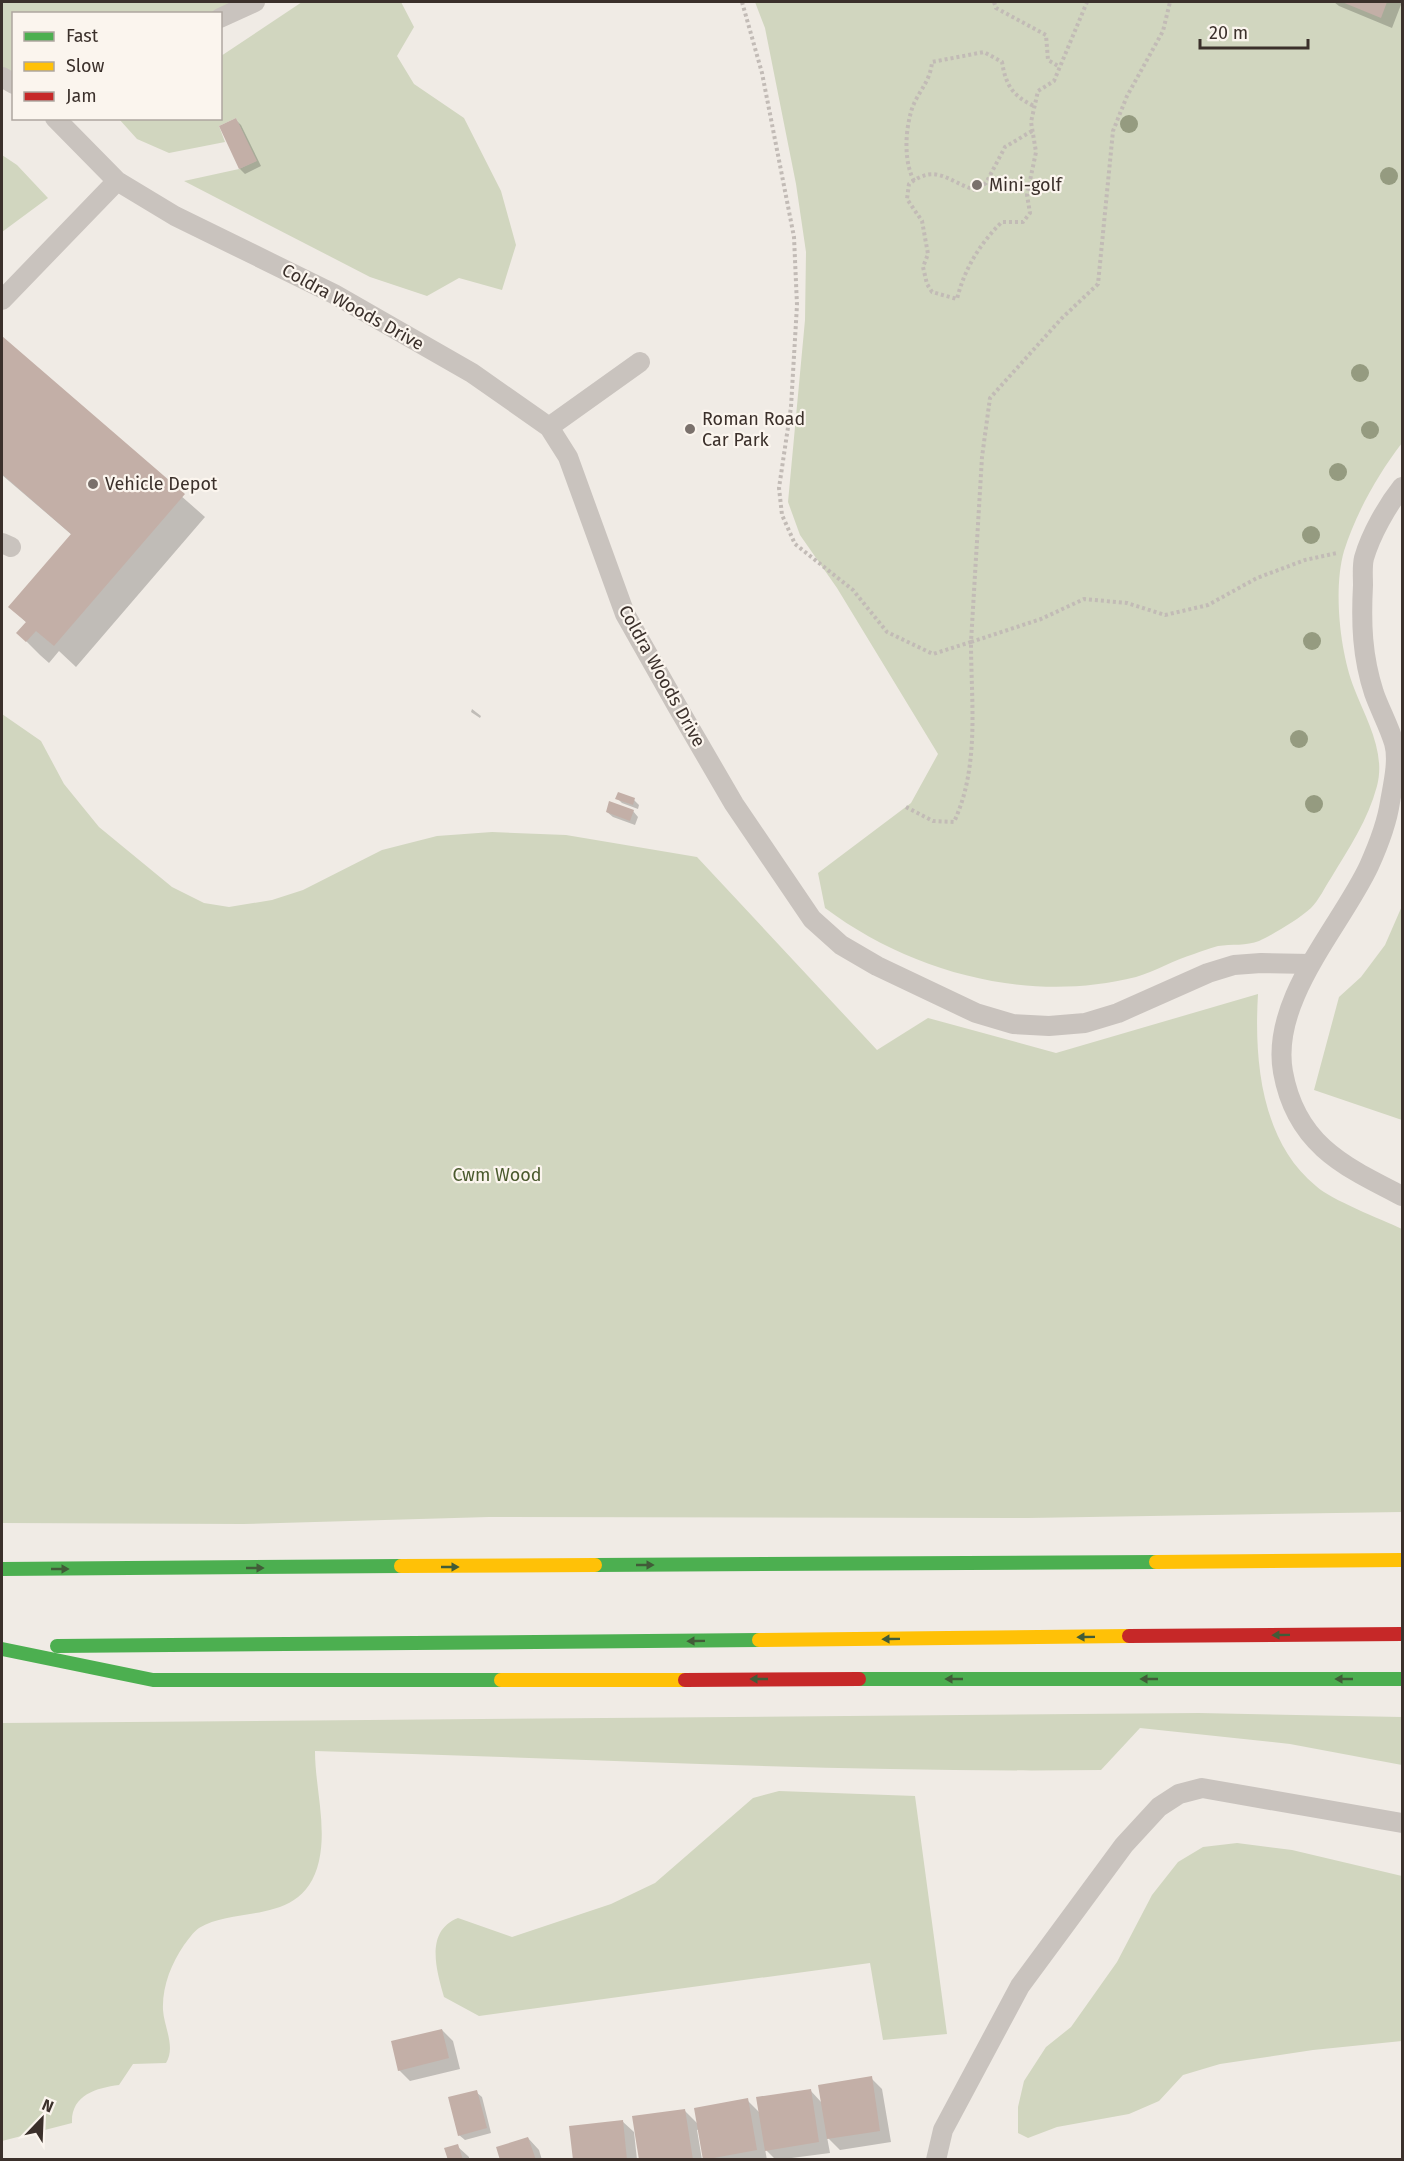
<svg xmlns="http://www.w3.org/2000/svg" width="1404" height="2161" font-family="'Fira Sans',sans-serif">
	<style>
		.green { fill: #d1d6bf }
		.shadow { fill: #0003 }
		.building { fill: #c3afa7 }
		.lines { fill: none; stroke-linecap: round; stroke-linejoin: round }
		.path { stroke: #c2bbb6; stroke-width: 4; stroke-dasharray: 3 3; stroke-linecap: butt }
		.lane { stroke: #c9c3be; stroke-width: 20 }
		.fast { stroke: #4caf50; stroke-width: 14 }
		.slow { stroke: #ffc107; stroke-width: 14 }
		.jam { stroke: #c62828; stroke-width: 14 }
		.tree { fill: #959b80 }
		.oneway { fill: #415c38 }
		.poi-dot { fill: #7a716c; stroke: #fbf5ee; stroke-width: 2 }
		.labels { text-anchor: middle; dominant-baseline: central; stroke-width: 4.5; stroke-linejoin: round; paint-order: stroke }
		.poi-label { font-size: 18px; fill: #3b302b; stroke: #fbf5ee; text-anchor: start }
		.street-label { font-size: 18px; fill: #3b302b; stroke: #fbf5ee }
		.park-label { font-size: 18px; fill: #4a5a2e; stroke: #fbf5ee }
	</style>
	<rect width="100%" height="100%" fill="#f0ebe5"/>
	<path class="green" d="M2,2H255L220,14H14L13,84L2,77Z
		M302,2H401L414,27L397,56L414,84L464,118L501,191L516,245L502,290L459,278L427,296L370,277L184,181L239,169L256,161L236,118L219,126L225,142L169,153L137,139L119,119L220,118L221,56Z
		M755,2H1402V443C1378,474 1356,513 1344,551C1333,589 1340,652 1354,688C1366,719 1386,752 1377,786C1368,820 1349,848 1331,878C1325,887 1319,900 1311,908C1299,919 1274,934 1259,941C1247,946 1231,944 1218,946C1210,948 1202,951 1194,954C1174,960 1156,971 1136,977C1029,1004 912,973 825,908L818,873L911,803L938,754L837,588L800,535L788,502L805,320L806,252L796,184L765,28Z
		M2,155L17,165L48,198L2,232Z
		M2,714L41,741L64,784L99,827L172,887L204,903L229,907L272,900L303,890L382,850L437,836L492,832L566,835L697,857L877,1050L928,1018L1056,1053L1258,994C1254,1060 1261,1141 1316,1186C1331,1200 1381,1219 1402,1229V1512L1028,1518L489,1517L243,1524L2,1523Z
		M1402,906V1120L1314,1090L1339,997L1361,977L1385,945Z
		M1199,1713L1402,1717V1765L1290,1744L1140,1728L1101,1770C839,1773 577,1758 315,1751C315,1787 327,1825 319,1861C304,1927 237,1905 199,1928C193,1932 188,1940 184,1945C171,1964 162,1987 163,2010C164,2027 176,2047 166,2063L133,2064L119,2085C96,2088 71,2095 72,2123L2,2141V1723Z
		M779,1791L915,1796L947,2034L883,2040L870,1963L479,2016L444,1997C436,1969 425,1931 458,1918L512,1937L611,1904L655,1883L753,1798Z
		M1237,1843L1292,1850L1402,1876V2041L1313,2050L1220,2064L1183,2075L1159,2101L1129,2114L1057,2127L1028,2138L1018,2133V2107L1024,2081L1046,2047L1071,2027L1117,1962L1152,1895L1178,1862L1203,1847Z"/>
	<path class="shadow" d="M1334,2H1402L1392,28L1339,6Z
		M236,120L241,125L261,166L245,174L240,169L221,127Z
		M2,338L205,517L76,667L59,651L49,663L40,655L18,633L27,623L10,606L72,535L2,475Z
		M472,709L481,716L480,718L471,712Z
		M617,798L634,800L639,805L638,809L622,803Z
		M633,811L638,817L635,825L613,817L607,812Z
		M442,2030L453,2041L460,2069L410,2081L399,2070Z
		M871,2078L882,2089L891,2142L840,2150L827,2137L830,2153L776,2160L765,2149L767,2160H705L700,2129L697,2130L702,2160H641L684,2110L699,2125L747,2100L760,2113L810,2090L822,2103Z
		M476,2092L482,2097L491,2133L465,2140L459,2135Z
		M622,2121L634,2132L637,2160H575Z
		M528,2138L539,2150L542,2160H502Z
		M457,2146L469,2157V2160H449Z"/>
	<path class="building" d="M1342,2H1387L1381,18Z
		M236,118L257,161L239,169L219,126Z
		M2,336L185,494L54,646L36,631L26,642L16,633L26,622L8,607L71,534L2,474Z
		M618,792L635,798L633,805L615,799Z
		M609,801L634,810L630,821L606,812Z
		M442,2029L449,2058L398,2071L391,2041Z
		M872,2076L880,2131L827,2139L818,2085Z
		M811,2089L819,2142L765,2151L756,2097Z
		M477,2090L487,2128L458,2136L448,2097Z
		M748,2098L757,2150L703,2160L694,2108Z
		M685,2109L693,2160H639L632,2116Z
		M623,2120L627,2160H573L569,2126Z
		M528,2137L536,2160H500L496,2147Z
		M458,2144L463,2160H448L444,2148Z"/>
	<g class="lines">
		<path class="path" d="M742,2L762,73L794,237L797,305L791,407L779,488L782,515L795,544L853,590L887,632L933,654L971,642L982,457L990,398L1062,318L1098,284L1113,131L1127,96L1163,31L1170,2
			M994,2L996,8L1046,35L1048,60L1060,67
			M1032,131L1005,147L986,183L975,190C947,181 936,163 909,184L907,199L922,221L928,254L923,267L927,284L932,292L957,299C964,270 980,243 1002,222H1023L1030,213L1027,195L1036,152L1031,122L1038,91L1054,81L1087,2
			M914,181C904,162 905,133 911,112C916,93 930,84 932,62L984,52L1002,62C1006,86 1013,96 1034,106
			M906,807L933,821L954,822C980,766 971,702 971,642L1041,619L1084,599L1127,603L1165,615L1208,605L1257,578L1305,560L1337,553"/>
		<path class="lane" d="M220,18L255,2
			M2,77L14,84
			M55,118L117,181L175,216L334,294L472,373L549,427L568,457L625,614L677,706L734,804L812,919L841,945L877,966L976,1013L1013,1024L1049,1026L1085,1023L1118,1013L1208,973L1234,965L1261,963L1311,964
			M2,300L117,181
			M549,427L640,362
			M1402,487C1387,506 1371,534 1364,558C1362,566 1363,577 1363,585C1361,623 1362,656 1374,693C1380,710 1389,726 1394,743C1399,760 1393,785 1390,802C1387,823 1378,846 1369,866C1341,926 1270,1000 1283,1072C1296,1144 1343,1166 1402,1196
			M2,543L11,547
			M936,2160L943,2130L1020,1986L1124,1845L1159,1807L1179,1794L1202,1788L1402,1823"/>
		<path class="fast" d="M595,1565L1156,1562
			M2,1569L401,1566
			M57,1646L759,1640
			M2,1649L153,1680H501
			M859,1679H1402"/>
		<path class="slow" d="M1156,1562L1402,1560
			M401,1566L595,1565
			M759,1640L1129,1636
			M501,1680H685"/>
		<path class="jam" d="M1129,1636L1402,1634
			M685,1680L859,1679"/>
	</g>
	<g class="tree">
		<circle cx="1129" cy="124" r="9"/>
		<circle cx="1389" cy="176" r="9"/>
		<circle cx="1360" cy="373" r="9"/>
		<circle cx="1370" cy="430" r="9"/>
		<circle cx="1338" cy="472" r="9"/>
		<circle cx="1311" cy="535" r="9"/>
		<circle cx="1312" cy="641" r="9"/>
		<circle cx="1299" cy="739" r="9"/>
		<circle cx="1314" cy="804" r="9"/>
	</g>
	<defs><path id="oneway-solid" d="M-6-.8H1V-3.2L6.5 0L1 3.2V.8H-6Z" transform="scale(1.5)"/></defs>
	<g class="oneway">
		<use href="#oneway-solid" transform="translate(645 1565)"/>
		<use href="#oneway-solid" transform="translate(450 1567)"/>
		<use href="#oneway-solid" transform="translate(255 1568)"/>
		<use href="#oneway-solid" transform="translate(60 1569)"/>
		<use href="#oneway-solid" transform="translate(1281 1635) rotate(179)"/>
		<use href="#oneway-solid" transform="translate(1086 1637) rotate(179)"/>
		<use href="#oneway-solid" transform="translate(891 1639) rotate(179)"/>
		<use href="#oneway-solid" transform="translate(696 1641) rotate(179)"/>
		<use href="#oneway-solid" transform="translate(759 1679) rotate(180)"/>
		<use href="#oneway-solid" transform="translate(954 1679) rotate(180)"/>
		<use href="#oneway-solid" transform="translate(1149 1679) rotate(-180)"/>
		<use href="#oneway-solid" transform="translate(1344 1679) rotate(-180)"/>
	</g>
	<g class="poi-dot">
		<circle cx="977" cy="185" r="6"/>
		<circle cx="690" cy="429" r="6"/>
		<circle cx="93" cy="484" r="6"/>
	</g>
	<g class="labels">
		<g class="poi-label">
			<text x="989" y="185">Mini-golf</text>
			<text x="702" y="419">Roman Road<tspan x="702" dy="21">Car Park</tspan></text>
			<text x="105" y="484">Vehicle Depot</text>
		</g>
		<g class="street-label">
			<text transform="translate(353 307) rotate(29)">Coldra Woods Drive</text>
			<text transform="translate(662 676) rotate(61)">Coldra Woods Drive</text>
		</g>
		<g class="park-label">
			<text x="497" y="1175">Cwm Wood</text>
		</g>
	</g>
	<rect width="1404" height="2161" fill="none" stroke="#3b302b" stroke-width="6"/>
	<rect x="12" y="12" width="210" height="108" fill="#fbf5ee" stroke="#aea6a0" stroke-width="1.5"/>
	<rect x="24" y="32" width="30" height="9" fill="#4caf50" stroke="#aea6a0" stroke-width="1.5"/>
	<text x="66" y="42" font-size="18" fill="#3b302b">Fast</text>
	<rect x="24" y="62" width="30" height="9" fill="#ffc107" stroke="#aea6a0" stroke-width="1.5"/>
	<text x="66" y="72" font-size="18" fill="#3b302b">Slow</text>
	<rect x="24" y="92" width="30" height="9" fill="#c62828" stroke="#aea6a0" stroke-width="1.5"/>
	<text x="66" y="102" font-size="18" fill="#3b302b">Jam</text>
	<g transform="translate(42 2119) rotate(23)" stroke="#fbf5ee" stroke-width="4.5" paint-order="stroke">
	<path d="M0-4.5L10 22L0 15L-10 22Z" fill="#3b302b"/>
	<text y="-9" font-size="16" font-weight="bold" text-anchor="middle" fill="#3b302b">N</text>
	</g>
	<path d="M1200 39v9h108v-9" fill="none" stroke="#3b302b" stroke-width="3"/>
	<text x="1209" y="39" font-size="18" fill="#3b302b" stroke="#fbf5ee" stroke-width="4.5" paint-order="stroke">20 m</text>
</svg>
